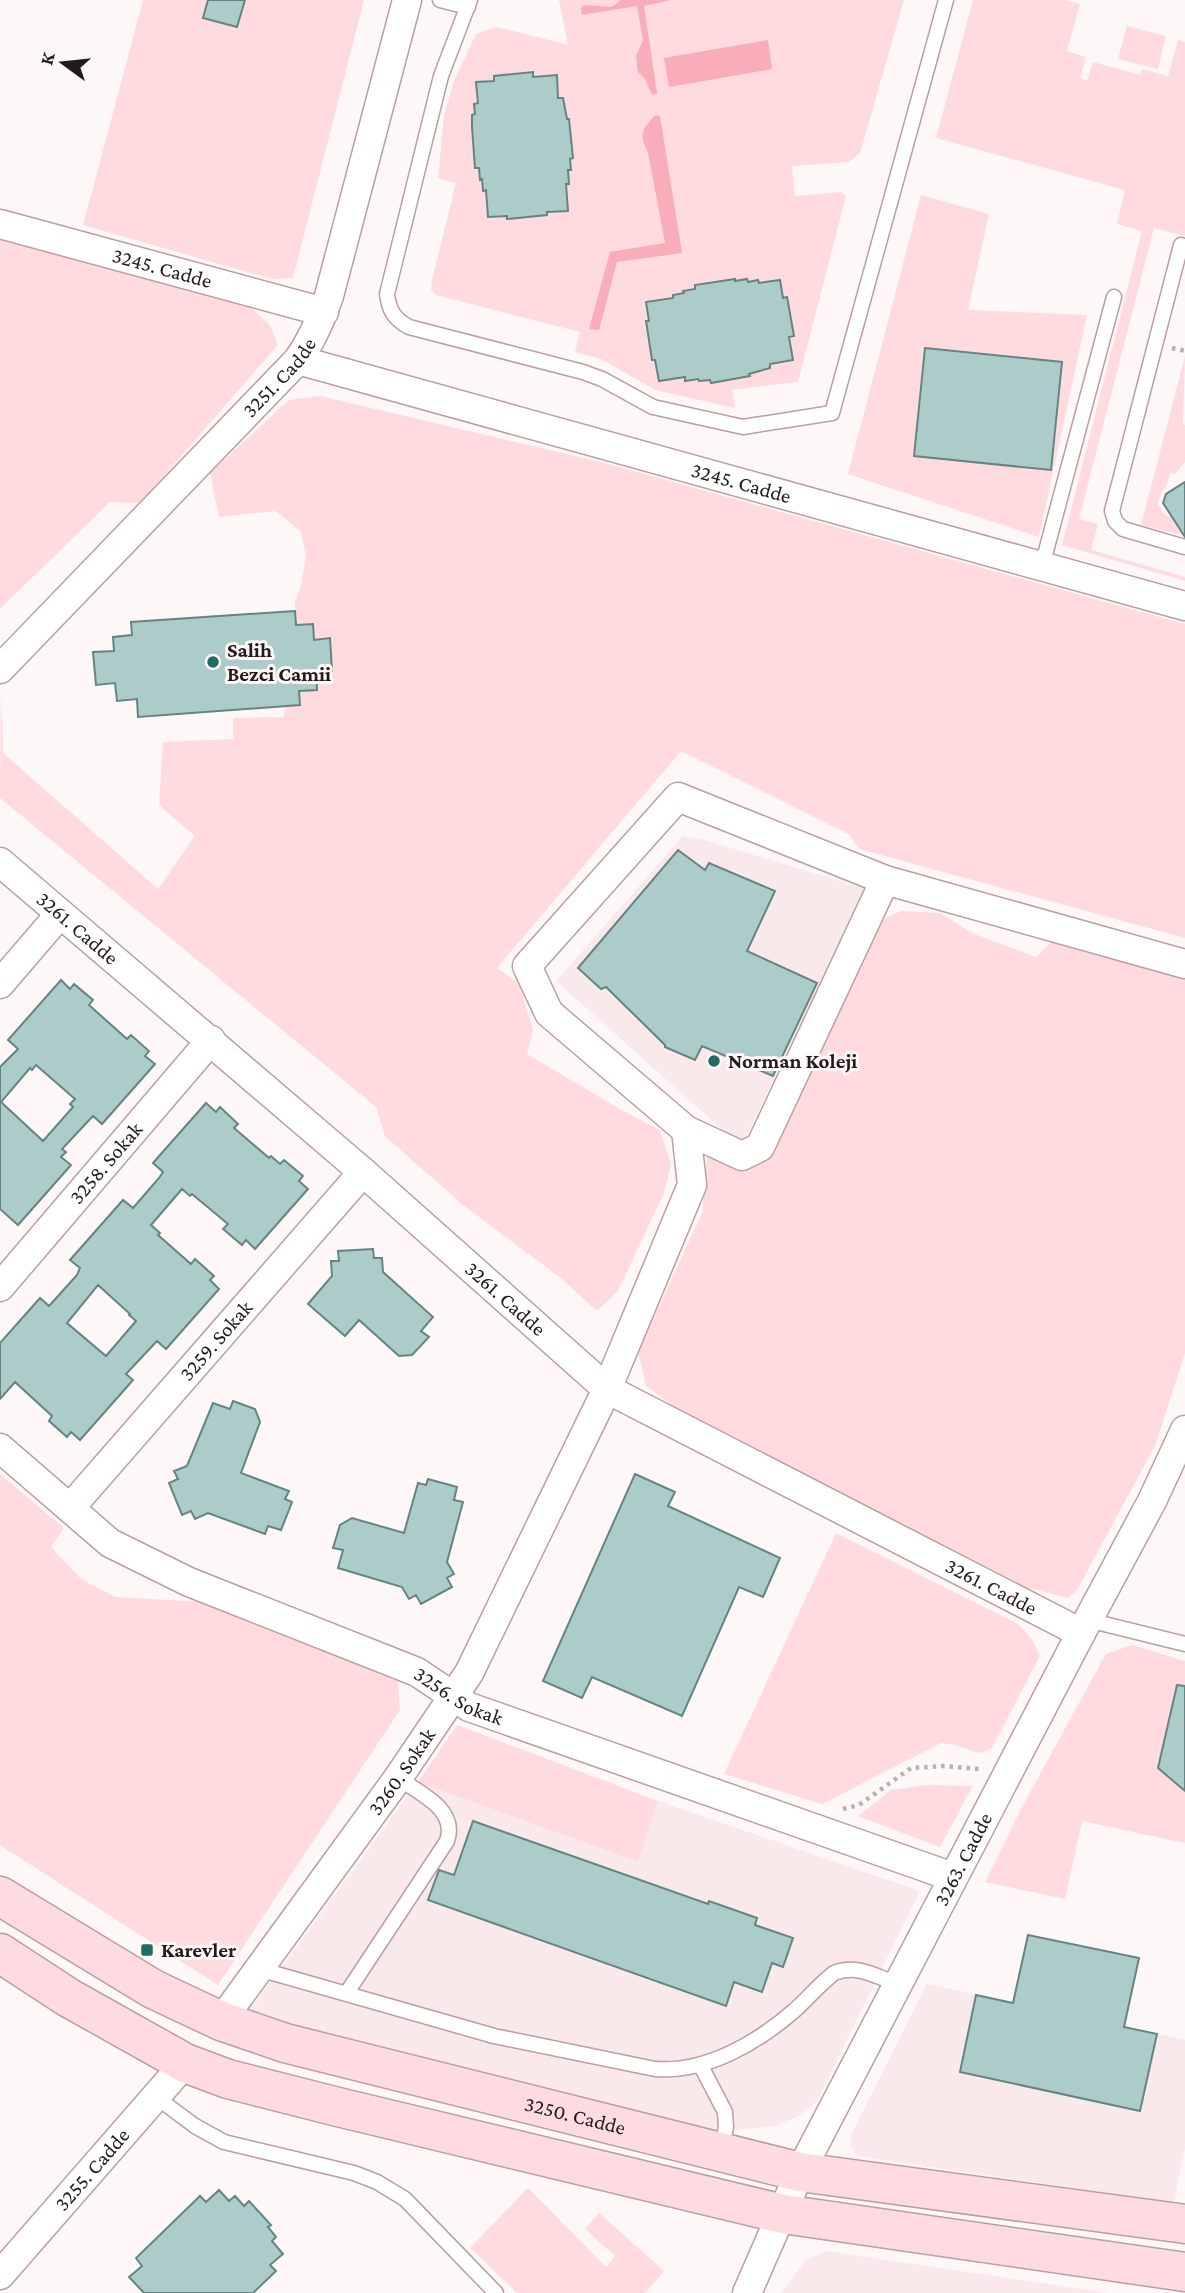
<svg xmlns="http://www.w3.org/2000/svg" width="1185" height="2293" font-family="'Crimson Pro',serif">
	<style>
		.built { fill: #f9e9eb }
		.green { fill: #ffdadf }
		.water { fill: #f8adb8 }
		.building { fill: #acccc9; stroke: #668481; stroke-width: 2; fill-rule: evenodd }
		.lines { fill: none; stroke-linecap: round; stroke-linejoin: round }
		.lane-casing { stroke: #bb9ea2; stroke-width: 17 }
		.street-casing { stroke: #bb9ea2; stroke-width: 31 }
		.secondary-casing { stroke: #bb9ea2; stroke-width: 41 }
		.path { stroke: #b8b0b1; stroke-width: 4.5; stroke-dasharray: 3.5 5; stroke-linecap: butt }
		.lane { stroke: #fff; stroke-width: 14 }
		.street { stroke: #fff; stroke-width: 28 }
		.secondary { stroke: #fddbe1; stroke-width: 38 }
		.poi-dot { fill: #216c67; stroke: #fef7f8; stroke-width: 2.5 }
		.labels { text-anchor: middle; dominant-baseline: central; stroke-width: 6; stroke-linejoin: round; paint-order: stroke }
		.street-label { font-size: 21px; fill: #241a1b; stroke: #fef7f8 }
		.poi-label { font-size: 21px; font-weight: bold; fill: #241a1b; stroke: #fef7f8; text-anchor: start }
	</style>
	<rect width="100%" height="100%" fill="#fef7f8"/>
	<path class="built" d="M683,836L701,839L866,889L744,1141L736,1142L556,981Z
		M418,1782L638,1862L658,1801L920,1891L817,2101L799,2116L774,2126L706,2133L247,2014Z
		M927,1984L1185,2040V2148L1174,2203L857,2156L850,2145L852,2133Z
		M826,2251L1108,2293H781L805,2261Z"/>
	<path class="green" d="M143,0H364L293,278L272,279L83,225Z
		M559,0H904L860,153L849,162L792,166L795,196L840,192L846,196L798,382L732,390L735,408L655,390L601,359L575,352L580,332L436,295L431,290L432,280L456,183L438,178L444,116L454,81L476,34L497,27L568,45Z
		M973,0H1065L1080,4L1067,51L1086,57L1080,78L1087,81L1093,62L1140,75L1142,69L1168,76L1178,40L1185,42V236L1154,228L1079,519L1098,524L1091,550L1185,577V581L1062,545L1142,231L1117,224L1125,190L936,138Z
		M1127,26L1166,36L1158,69L1118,59Z
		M921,195L989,214L968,310L1087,315L1039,537L848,474Z
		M0,239L251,308L270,325L278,345L140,503L110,502L0,609Z
		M1185,356L1183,424L1185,425V462L1175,474L1170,473L1166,488L1162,490L1158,504L1165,515L1178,519L1185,536L1141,525Z
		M320,396L605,463L1185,624V938L859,849L850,835L681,751L497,968L519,984L533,1029L527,1054L625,1112L660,1130L671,1164L664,1193L618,1291L597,1311L562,1279L463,1205L385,1136L376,1107L0,798L1,691L3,753L158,889L195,836L159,805L163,742L233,739V718L284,717L285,706L300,705L299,691L316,672L330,639L314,640L296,625L295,602L301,586L306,555L301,532L276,511L219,517L210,473L289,400Z
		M901,911L940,913L974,934L1036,957L1051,942L1185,976V1353L1155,1446L1077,1590L1068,1598L1021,1586L707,1431L646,1386L638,1352L702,1213L708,1148L736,1168L873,924Z
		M0,1474L64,1528L51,1547L81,1579L115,1597L206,1602L398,1682L400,1710L218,1985L0,1845Z
		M836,1533L1018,1624L1033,1641L1040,1656L992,1748C978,1757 973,1751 959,1746C953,1744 947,1744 941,1743L822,1804L724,1774Z
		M1132,1645L1185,1661V1843L1082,1821L1065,1899L985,1882L1022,1807L1106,1654Z
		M457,1725L658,1801L638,1862L418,1782Z
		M926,1785L973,1786L940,1847L858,1816L891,1790Z
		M528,2188L606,2267L615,2256L585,2229L599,2213L664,2271L645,2293H517L470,2248Z"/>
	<path class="water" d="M621,0H671L644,6L657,93L652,95L645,79L638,72L636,56L643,40L637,6L582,15L581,8L584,5L612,7Z
		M768,40L772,69L669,87L664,58Z
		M655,115L660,116L682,253L617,262L599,330L589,329L610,252L665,243L648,152C638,133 643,130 655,115Z"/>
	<path class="building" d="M208,0H245L237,27L203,18Z
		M533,72V77L557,75L558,98H563L567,119H569L573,158L570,159L571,170H568L569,184H566L568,211L547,212V215L507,219V216L488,217L486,190L483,191L482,179L480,180L479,168H475L472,127V115L475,114L474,104L478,103L476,82L494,81V76Z
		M735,279V281L747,279L748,282L758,280L759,283L780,280L783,298L787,297L794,336L789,337L793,360L770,364V368L749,374L750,376L711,383L710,380L699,381L698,379L685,381V377L659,381L655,360H652L646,321H649L646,302L673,298V295L684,293L683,291L695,289V285Z
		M925,348L1062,362L1051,470L914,456Z
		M1185,482V537L1163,503L1166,494Z
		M295,611L296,625L313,624L314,640L330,638L332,671L316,672L317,690L299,691L300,705L138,717L137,699L117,701L115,683L96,685L93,652L114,651L113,637L132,635L131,622Z
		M678,850L705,870L709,863L775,891L747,951L817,983L773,1076L702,1046L695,1060L665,1047V1045L606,987L601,989L578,968Z
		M61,980L70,989L74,984L93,1000L89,1005L127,1039L131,1035L149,1051L145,1056L155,1064L102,1124L93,1116L62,1149L66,1152L61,1157L71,1165L18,1225L0,1209V1067L18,1049L8,1040ZM36,1065L75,1099L70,1104L73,1107L43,1141L1,1102L30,1068L32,1070Z
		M206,1103L216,1112L220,1107L238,1124L234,1128L269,1158L271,1156L280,1164L284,1160L303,1176L299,1181L308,1189L255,1249L246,1240L242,1245L223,1229L228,1224L192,1194L190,1196L182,1189L151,1225L160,1233L158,1235L191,1264L195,1259L214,1276L210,1280L219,1289L166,1349L157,1341L126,1374L133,1380L80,1440L71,1432L67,1437L49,1421L52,1416L15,1382L0,1399V1343L40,1298L49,1306L77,1275L80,1268L70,1260L123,1200L133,1208L159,1178L163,1172L153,1163ZM98,1285L130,1314L129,1315L136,1321L106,1356L67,1323Z
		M373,1249L374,1258H382L383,1272L433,1317L421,1331L429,1337L412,1355L399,1356L359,1320L345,1336L308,1304L332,1276L331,1261H339L338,1251Z
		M233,1401L255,1409L260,1422L241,1473L289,1491L285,1499L292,1502L281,1530L268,1526L265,1534L208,1513L195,1519L191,1511L182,1515L169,1483L178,1479L174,1471L187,1466L213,1403L230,1409Z
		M635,1474L675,1492L668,1506L780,1558L763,1597L739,1587L682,1716L592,1677L582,1698L543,1681Z
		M428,1479L457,1487L454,1500L463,1502L447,1562L454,1574L447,1578L452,1587L421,1604L416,1595L409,1599L402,1587L338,1568L343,1550L333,1548L340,1525L352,1518L404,1533L418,1483L426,1485Z
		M1177,1685L1185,1686V1791L1158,1768Z
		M473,1821L708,1904L709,1901L757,1918L755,1925L793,1938L783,1967L772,1963L762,1992L734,1982L726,2006L428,1900L439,1870L454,1875Z
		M1028,1935L1139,1958L1124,2027L1157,2034L1140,2111L960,2072L976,1995L1013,2003Z
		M219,2190L229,2201L235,2196L244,2206L249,2201L271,2225L268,2227L276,2237L272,2241L283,2254L270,2265L276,2271L253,2293H144L129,2277L142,2266L136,2258L200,2196L206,2202Z"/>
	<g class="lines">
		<defs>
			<path id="lane" d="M440,0L468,7
				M470,0L441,76L387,294C389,310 394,319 409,327L583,372L602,379L653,407L743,427L832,413L946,0
				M1181,245L1112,511L1115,521L1123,529L1185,547
				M1042,566L1114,297
				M1088,1620L1185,1644
				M259,1969L494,2036L655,2069C706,2073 757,2043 795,2010C808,1998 820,1984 834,1973C856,1964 876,1976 897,1984
				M346,1994L447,1841C458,1809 419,1793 398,1778
				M701,2066L725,2112L726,2127L721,2152
				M156,2097L195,2126L224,2142L354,2173L377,2182L405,2199L496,2293"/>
			<g id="street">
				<path id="s1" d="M0,224L324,312"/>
				<path id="s2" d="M298,360L1185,606"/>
				<path id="s3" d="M0,669L298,360C312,340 321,319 329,296L407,0"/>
				<path id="s4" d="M0,862L363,1172L607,1389L1081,1633"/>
				<path d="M0,984L60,914"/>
				<path d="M686,1130L742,1156L760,1147L885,880"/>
				<path id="s5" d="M0,1287L211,1040"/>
				<path id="s6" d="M0,1448L110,1543L189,1582L417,1672L469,1707L953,1877"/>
				<path id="s7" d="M70,1508L363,1172"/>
				<path id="s8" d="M221,2021L398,1778L469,1673L607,1389L692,1185L686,1130L549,1013L527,966L678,797L885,880L1185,964"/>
				<path id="s9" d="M0,2275L185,2063"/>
				<path id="s10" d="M747,2293L800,2172L1081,1633L1152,1501L1185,1430"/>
			</g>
			<g id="secondary">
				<path id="s11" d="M0,1896L153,1989L221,2021L285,2043L800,2172L1185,2224"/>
				<path d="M0,1953L69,1998L185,2063L228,2079L338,2107L783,2214L1185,2272"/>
			</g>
		</defs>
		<use href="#lane" class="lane-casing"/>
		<use href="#street" class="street-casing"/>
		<use href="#secondary" class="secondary-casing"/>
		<path class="path" d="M1172,348L1185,351
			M843,1809L859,1805L911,1768L943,1766L979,1769"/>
		<use href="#lane" class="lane"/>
		<use href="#street" class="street"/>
		<use href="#secondary" class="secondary"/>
	</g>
	<g class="poi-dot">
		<circle cx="213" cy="662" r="7"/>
		<circle cx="714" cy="1061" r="7"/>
		<rect x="140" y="1943" width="14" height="14" rx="3.5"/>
	</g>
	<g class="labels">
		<g class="street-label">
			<text stroke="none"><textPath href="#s1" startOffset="168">3245. Cadde</textPath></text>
			<text stroke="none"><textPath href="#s3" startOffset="404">3251. Cadde</textPath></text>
			<text stroke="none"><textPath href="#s2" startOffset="460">3245. Cadde</textPath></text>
			<text stroke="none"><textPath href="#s4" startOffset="102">3261. Cadde</textPath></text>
			<text stroke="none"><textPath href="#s5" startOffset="163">3258. Sokak</textPath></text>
			<text stroke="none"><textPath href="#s4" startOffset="668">3261. Cadde</textPath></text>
			<text stroke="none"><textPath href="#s7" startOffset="222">3259. Sokak</textPath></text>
			<text stroke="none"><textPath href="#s4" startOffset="1236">3261. Cadde</textPath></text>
			<text stroke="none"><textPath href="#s6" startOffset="527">3256. Sokak</textPath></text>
			<text stroke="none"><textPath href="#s8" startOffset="308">3260. Sokak</textPath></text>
			<text stroke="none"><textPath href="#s10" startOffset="485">3263. Cadde</textPath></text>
			<text stroke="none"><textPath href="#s11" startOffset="621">3250. Cadde</textPath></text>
			<text stroke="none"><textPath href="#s9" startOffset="140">3255. Cadde</textPath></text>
		</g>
		<g class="poi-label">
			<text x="227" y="650">Salih<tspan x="227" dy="24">Bezci Camii</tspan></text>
			<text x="728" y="1061">Norman Koleji</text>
			<text x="161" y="1950">Karevler</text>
		</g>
	</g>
	<g transform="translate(63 63) rotate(285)" stroke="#fef7f8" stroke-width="5" paint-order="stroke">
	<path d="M0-5L12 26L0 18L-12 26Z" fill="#241a1b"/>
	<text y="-10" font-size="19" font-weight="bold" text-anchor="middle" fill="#241a1b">K</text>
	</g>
</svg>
